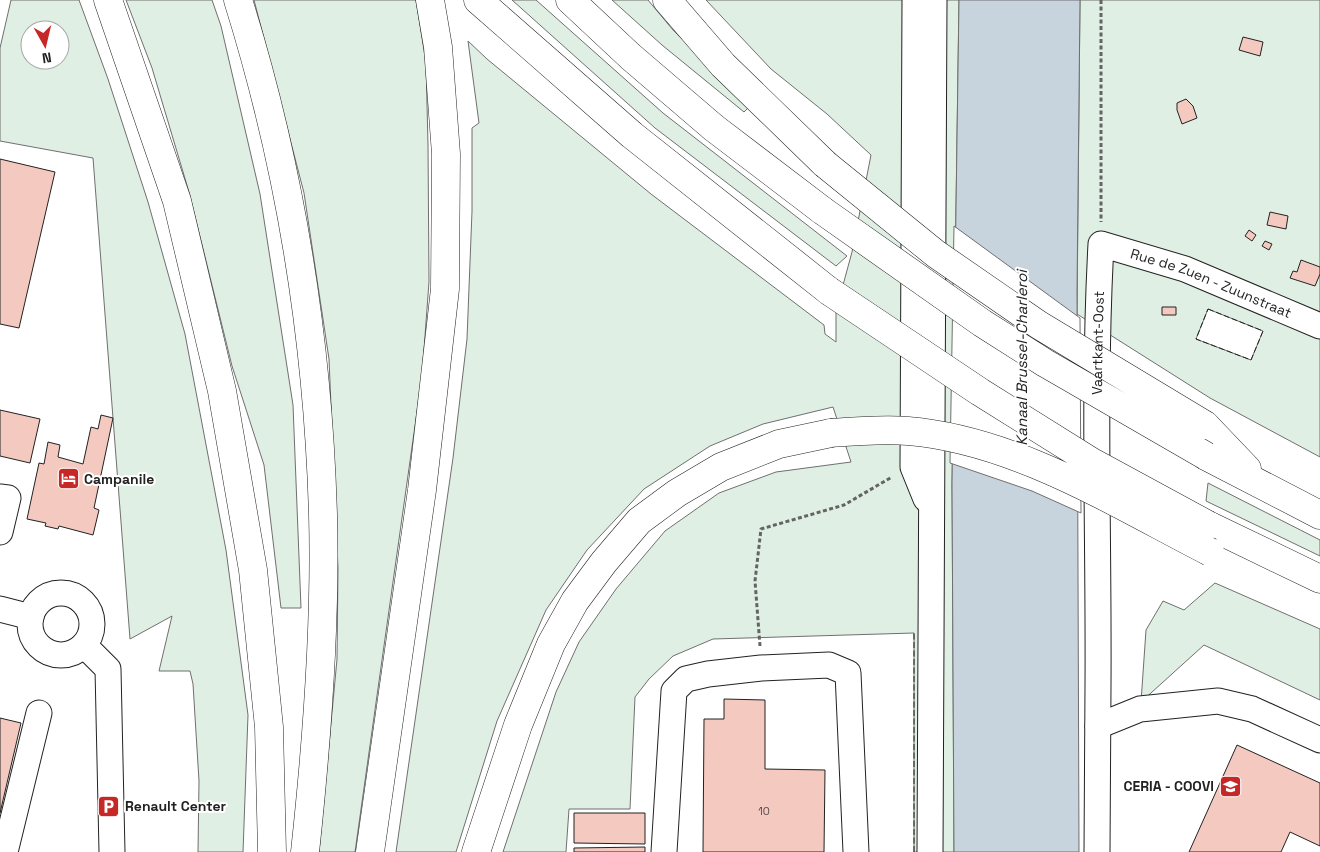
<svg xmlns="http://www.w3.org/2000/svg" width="1320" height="852" font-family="'Space Grotesk',sans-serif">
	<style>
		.green { fill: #e0efe3; stroke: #6f6f6f; fill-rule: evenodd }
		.water { fill: #c7d3dd; stroke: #6f6f6f }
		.pier { fill: #fff; stroke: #6f6f6f }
		.building { fill: #f3c9c0; stroke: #222 }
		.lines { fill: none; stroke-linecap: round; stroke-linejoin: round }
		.minor-casing { stroke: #222; stroke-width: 27 }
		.highway-casing { stroke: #222; stroke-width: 29 }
		.path { stroke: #646464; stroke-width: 3; stroke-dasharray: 4 2.5; stroke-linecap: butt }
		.minor { stroke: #fff; stroke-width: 25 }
		.highway { stroke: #fff; stroke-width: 28 }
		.highway-bridge-casing { stroke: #222; stroke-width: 29; stroke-linecap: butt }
		.highway-bridge { stroke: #fff; stroke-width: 28 }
		.fence { stroke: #222; stroke-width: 1; stroke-dasharray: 6 2.5; stroke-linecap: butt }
		.labels { text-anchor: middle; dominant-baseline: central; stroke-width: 4; stroke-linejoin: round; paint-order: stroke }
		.number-label { font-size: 11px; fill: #564c4a }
		.street-label { font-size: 14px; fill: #222; stroke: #fff }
		.poi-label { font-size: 14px; font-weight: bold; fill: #222; stroke: #fff; text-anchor: start }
		.water-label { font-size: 15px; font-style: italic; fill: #222; stroke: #fff }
	</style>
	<rect width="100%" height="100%" fill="#fff"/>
	<path class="green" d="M11,0H79L108,79L148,202L185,334L226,550L248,715L243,852H198L199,781L193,684L190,671H159L172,616L130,639L93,158L0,141V48ZM30,30H60V60H30Z
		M126,0H212L221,26L260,194L293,405L301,608H281L264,465L232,366L189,192L152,68Z
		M254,0H416L426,63L428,145L429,282L422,376L355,852H319L337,659L338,568L329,359L304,193Z
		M512,0H536L663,113L847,256L836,266L655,128Z
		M612,0H648L673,30L749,107L744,112L662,45Z
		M706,0H959L952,484L954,852H914V633L713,639L673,656L649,679L635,697L630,809H569L566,852H503L556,692L579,642L616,589L665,531L719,493L776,472L851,462L833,407L763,424L710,446L644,489L587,550L546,610L497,721L456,852H396L453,458L467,339L472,211V128L479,123L468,41L487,59L651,194L824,325L825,334L836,342V311L852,252L871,155L827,114L771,69Z
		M1080,0H1320V457L1210,398L1077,314ZM1208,309L1263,331L1251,360L1196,339Z
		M1208,483L1320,540V556L1206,501Z
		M1215,583L1320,629V700L1204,645L1141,702L1146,630L1163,601L1184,610Z"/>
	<path class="water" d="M959,0H1080L1077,293L1079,852H954L952,484Z"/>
	<path class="pier" d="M954,226L1080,318L1081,513L1032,491L950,463Z"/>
	<path class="building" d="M1243,37L1263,42L1260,56L1239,50Z
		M1186,99L1193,106L1197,118L1182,124L1177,110V103Z
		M0,159L55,172L19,328L0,324Z
		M1270,212L1288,216L1286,229L1267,225Z
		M1249,230L1256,235L1252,241L1245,236Z
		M1265,241L1272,244L1269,250L1262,246Z
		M1301,260L1320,267V274L1315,286L1290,278L1293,271L1297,272Z
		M1162,307H1176V315H1162Z
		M0,410L40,419L30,463L0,456Z
		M101,415L113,418L94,508L99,510L93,535L59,526L58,529L45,526L46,523L27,519L39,463L44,464L48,442L60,445L58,457L83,464L91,427L98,429Z
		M724,699L765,700V769L825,770L824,852H703L704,719H724Z
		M0,718L21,723L0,813Z
		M1237,745L1320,783V846L1290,832L1281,852H1189Z
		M574,813H645V844L574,843Z
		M645,847V852H574V848Z"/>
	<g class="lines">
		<defs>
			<g id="minor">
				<path d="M915,0L913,467L926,499"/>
				<path d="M0,497L8,498L0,532"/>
				<circle cx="61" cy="624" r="31"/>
				<path d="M0,609L31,617"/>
				<path d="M84,645L108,669L112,852"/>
				<path d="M1098,726L1140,709L1218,701L1252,709L1320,740"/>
				<path d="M5,852L39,713"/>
				<path d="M664,852L674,691L686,679L708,674L761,668L829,665L848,673L856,852"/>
				<path d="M930,852L934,0"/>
				<path id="s1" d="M1097,852C1097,797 1098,741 1098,686C1099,539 1093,391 1101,244L1185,269L1320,326"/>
			</g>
			<path id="highway" d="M108,0L177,201L222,391L253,570L269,727L272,852
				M238,0C290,166 318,342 323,515C326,627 317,741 305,852
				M478,0L632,135L829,291
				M570,0L631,57L714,128L823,211
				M667,0L723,65L825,164
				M1205,425L1247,469
				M1206,456L1320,515
				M1208,525L1320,579
				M370,852L422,490L445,289L446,154L438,47L430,0
				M476,852L518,725L551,644L575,601L604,562L639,521L677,493L721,467L779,444L831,433"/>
		</defs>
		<use href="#minor" class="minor-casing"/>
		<use href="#highway" class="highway-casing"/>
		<path class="path" d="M1101,0V222
			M760,646L755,581L761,529L844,505L892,477"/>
		<use href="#minor" class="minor"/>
		<use href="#highway" class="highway"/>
		<defs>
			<path id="highway-bridge" d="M825,164L936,254L1039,325L1205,425
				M823,211L982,323L1045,363L1206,456
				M829,291L980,392L1092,462L1208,525
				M831,433C857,431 882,429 908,431C1016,440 1116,504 1210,552"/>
		</defs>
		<use href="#highway-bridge" class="highway-bridge-casing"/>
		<use href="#highway-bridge" class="highway-bridge"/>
		<path class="fence" d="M1208,309L1263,331L1251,360L1196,339Z
			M914,852V633"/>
	</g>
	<defs>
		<symbol id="hotel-square" viewBox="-11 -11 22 22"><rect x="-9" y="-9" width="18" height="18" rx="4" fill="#c62828" stroke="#fff"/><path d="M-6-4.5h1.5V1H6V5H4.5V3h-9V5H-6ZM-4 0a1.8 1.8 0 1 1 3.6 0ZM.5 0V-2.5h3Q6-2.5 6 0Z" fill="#fff"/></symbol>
		<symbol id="university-square" viewBox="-11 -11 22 22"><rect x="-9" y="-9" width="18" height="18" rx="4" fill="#c62828" stroke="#fff"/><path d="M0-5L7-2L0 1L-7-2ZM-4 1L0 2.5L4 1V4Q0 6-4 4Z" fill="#fff"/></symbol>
		<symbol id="parking-square" viewBox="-11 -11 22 22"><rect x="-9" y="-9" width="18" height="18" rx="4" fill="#c62828" stroke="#fff"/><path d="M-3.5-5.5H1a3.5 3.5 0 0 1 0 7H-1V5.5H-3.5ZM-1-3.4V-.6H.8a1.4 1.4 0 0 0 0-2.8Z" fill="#fff"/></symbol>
	</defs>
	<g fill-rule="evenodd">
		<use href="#hotel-square" x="56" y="466" width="25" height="25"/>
		<use href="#university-square" x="1218" y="774" width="25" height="25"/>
		<use href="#parking-square" x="96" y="794" width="25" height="25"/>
	</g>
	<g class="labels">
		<g class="number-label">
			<text x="764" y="811">10</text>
		</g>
		<g class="street-label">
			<text stroke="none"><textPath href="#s1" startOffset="725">Rue de Zuen - Zuunstraat</textPath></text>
			<text stroke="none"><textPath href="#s1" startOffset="509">Vaartkant-Oost</textPath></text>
		</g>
		<g class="poi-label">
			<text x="84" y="479">Campanile</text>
			<text x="1214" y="786" text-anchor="end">CERIA - COOVI</text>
			<text x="125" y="806">Renault Center</text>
		</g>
		<g class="water-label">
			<text transform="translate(1021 358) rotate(-90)">Kanaal Brussel-Charleroi</text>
		</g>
	</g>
	<g transform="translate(45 45) rotate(172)"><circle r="24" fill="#ffffff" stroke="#a7a7a7"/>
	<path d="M0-4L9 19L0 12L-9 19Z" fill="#c62828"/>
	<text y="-8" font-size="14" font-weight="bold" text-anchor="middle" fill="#222222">N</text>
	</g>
</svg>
